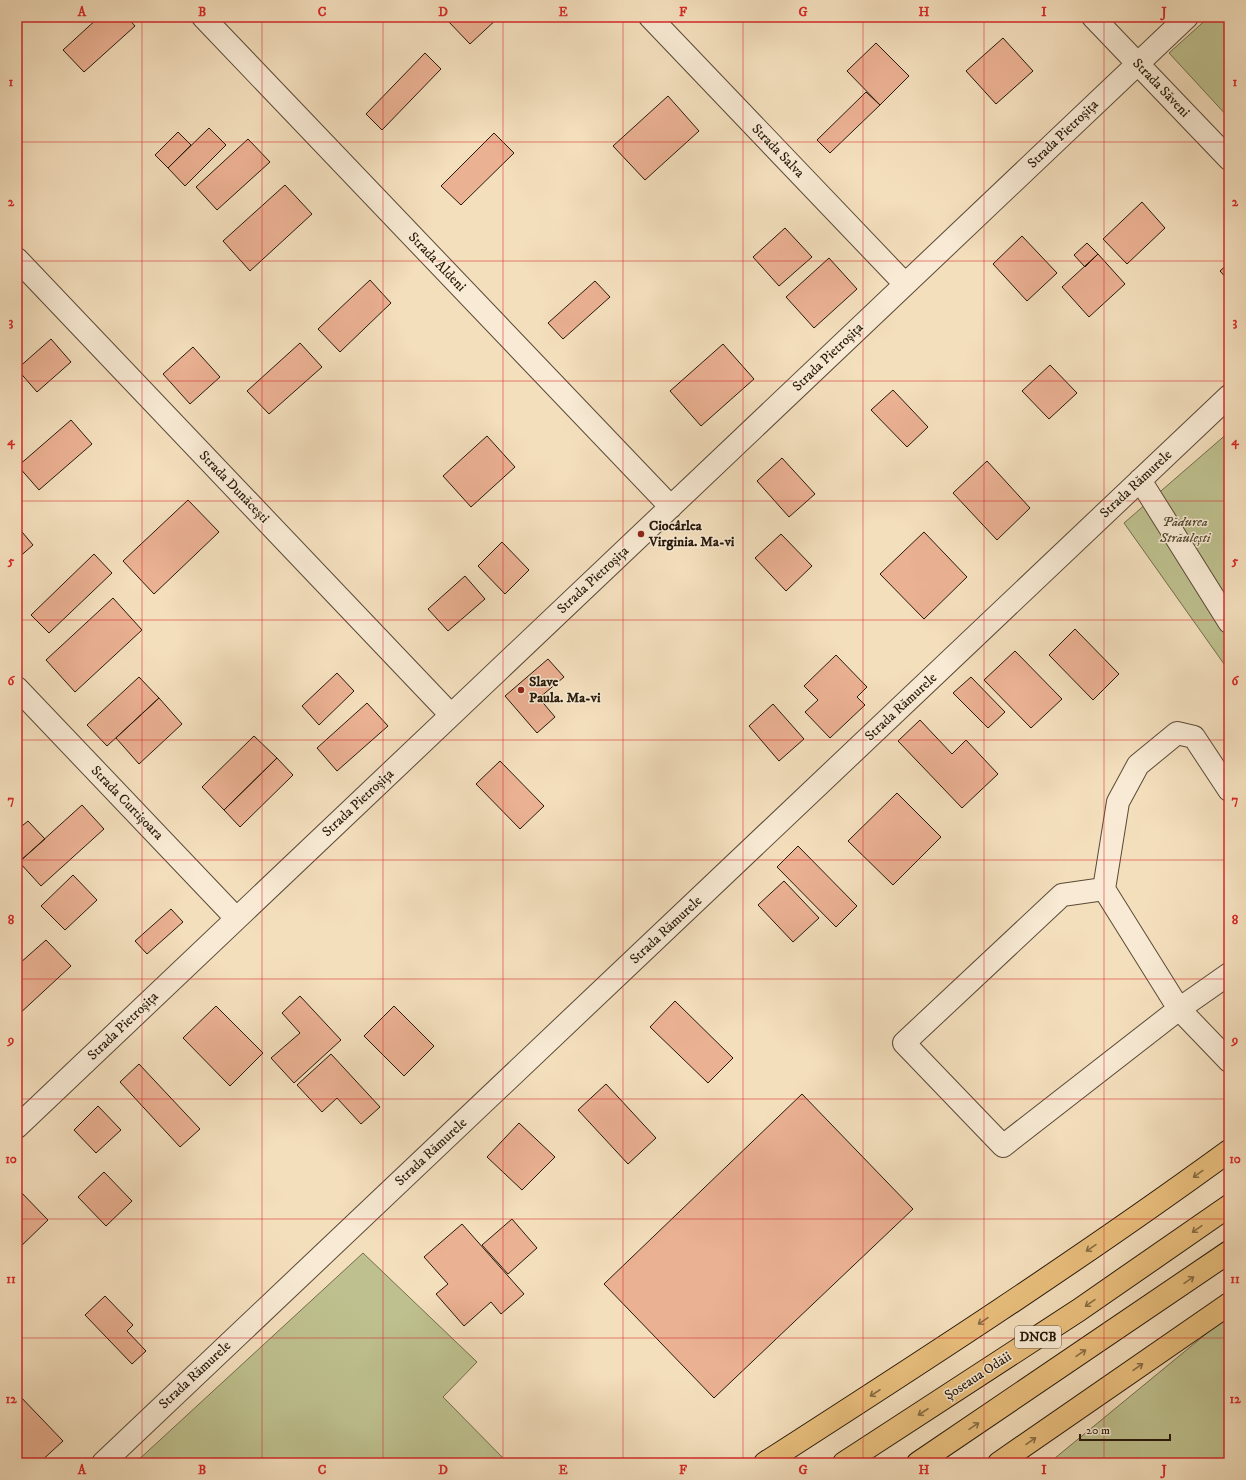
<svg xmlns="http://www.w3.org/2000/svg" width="1246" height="1480" font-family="'IM FELL DW Pica',serif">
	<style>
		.green { fill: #bec18f; stroke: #726d4c }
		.building { fill: #ebb193; stroke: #27190a }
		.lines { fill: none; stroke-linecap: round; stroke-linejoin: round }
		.minor-casing { stroke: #5a4a37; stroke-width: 24 }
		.major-casing { stroke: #27190a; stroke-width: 24 }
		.minor { stroke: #f8ead4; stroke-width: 22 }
		.major { stroke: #eac07e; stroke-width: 22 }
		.oneway { stroke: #886c44 }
		.grid { fill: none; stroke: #d62828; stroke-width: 1; stroke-opacity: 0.55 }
		.poi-dot { fill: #8f2418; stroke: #f8ead4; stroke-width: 1.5 }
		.labels { text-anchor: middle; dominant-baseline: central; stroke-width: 3; stroke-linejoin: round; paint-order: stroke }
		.shield { fill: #f8ead4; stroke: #665847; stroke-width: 1 }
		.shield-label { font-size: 13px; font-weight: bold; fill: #27190a }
		.street-label { font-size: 14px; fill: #27190a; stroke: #f8ead4 }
		.park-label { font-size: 14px; font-style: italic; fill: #544b32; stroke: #f8ead4 }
		.poi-label { font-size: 14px; font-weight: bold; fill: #27190a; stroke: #f8ead4; text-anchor: start }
		.neatline { fill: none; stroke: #d62828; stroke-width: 1.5 }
		.grid-label { font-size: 13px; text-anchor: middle; font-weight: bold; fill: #d62828 }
	</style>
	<rect width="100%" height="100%" fill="#f4dfbd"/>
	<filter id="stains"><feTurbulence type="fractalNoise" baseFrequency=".005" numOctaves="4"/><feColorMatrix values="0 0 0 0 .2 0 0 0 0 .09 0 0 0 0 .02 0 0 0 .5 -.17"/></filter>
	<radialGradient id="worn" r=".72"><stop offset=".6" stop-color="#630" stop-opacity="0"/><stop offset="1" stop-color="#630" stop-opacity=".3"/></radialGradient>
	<path class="green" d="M1209,17H1229V118L1169,53Z
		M1229,432V671L1124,523Z
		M363,1253L477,1362L443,1397L508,1463H135Z
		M1229,1314V1463H1049L1212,1329Z"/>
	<path class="building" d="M99,17H127L135,26L84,72L63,50Z
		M453,17H499L470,44L448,21Z
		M1003,38L1033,71L996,104L966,71Z
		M876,43L909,76L880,105L847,71Z
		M425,53L441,69L382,130L366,114Z
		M866,92L880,105L830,153L817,140Z
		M668,96L699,131L645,180L613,146Z
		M209,128L226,145L185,186L168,168Z
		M178,132L191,145L168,168L155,155Z
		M494,133L514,153L461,205L441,186Z
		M248,139L270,162L217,210L196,187Z
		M285,185L312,214L250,271L223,241Z
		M1142,202L1165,228L1127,264L1103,239Z
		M785,228L812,257L779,286L753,257Z
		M1022,236L1057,273L1027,301L993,264Z
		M1087,243L1098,254L1085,267L1074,255Z
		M1098,254L1125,284L1089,317L1062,287Z
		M829,258L857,289L814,328L786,297Z
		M1229,263V281L1220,271Z
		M370,280L391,303L340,352L318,329Z
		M595,281L610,297L563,339L548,323Z
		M51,339L71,362L37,392L17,369Z
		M300,343L322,367L269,414L247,391Z
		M723,344L754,379L701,426L670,391Z
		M193,347L220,377L190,404L163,374Z
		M1050,365L1077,393L1049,419L1022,391Z
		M893,390L928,427L907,447L871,410Z
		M71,420L92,444L39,490L18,466Z
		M487,436L515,467L471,507L443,476Z
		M782,458L815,494L789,517L757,481Z
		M987,461L1030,508L997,540L953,493Z
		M188,500L219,532L154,594L123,561Z
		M17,526L33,545L17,559Z
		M924,532L967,577L924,619L880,574Z
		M781,534L812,566L786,591L755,558Z
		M502,542L529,570L505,594L478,566Z
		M94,554L112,573L49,633L31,615Z
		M465,576L485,599L448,631L428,609Z
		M113,598L142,630L75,692L46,660Z
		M1075,629L1119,674L1093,700L1049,655Z
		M1015,651L1062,699L1031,728L984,680Z
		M836,655L867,687L857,697L865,705L830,738L805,712L818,700L804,686Z
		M548,659L564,677L539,698L555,717L537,733L505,696Z
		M337,673L354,691L319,725L302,706Z
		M139,677L159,698L107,746L87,725Z
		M971,677L1005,712L988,728L953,693Z
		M159,698L182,724L139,764L116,738Z
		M367,703L388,726L337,771L317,748Z
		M773,704L804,739L779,761L749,726Z
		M920,720L952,754L966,740L998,774L962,808L898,741Z
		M254,736L277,758L224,810L202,787Z
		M277,758L293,775L240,827L224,810Z
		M500,761L544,806L520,829L476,784Z
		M897,793L941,837L893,885L848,841Z
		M82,805L104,829L41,886L19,862Z
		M28,821L45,839L19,862L17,860V830Z
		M798,846L857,906L836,927L777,867Z
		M73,875L97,900L65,930L41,906Z
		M784,881L819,918L793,942L758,905Z
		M171,909L183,922L147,954L135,941Z
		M46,940L71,966L17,1016V960L20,963Z
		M300,996L341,1040L294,1083L271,1058L300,1033L282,1013Z
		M675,1001L733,1058L708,1083L650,1027Z
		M216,1006L263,1053L230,1086L183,1038Z
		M394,1006L434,1046L404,1076L364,1036Z
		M331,1054L380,1107L361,1124L337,1098L322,1112L297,1085Z
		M139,1064L200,1129L180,1147L120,1082Z
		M606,1084L656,1138L628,1164L578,1110Z
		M802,1094L913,1209L714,1398L604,1284Z
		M98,1106L121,1130L96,1153L74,1130Z
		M519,1123L555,1157L522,1190L487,1157Z
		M104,1172L132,1201L106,1226L78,1197Z
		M17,1188L48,1220L17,1250Z
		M512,1219L537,1248L508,1274L482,1245Z
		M462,1224L524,1294L501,1314L491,1302L464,1326L436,1294L448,1284L424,1257Z
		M105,1296L133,1325L127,1331L146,1351L132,1364L85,1315Z
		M17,1393L63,1441L39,1463H17Z"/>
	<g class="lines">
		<defs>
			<path id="minor" d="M203,17L671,507
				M650,17L905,284
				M1093,17L1229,159
				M17,259L451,715
				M1140,480L1229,622
				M17,688L236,918
				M1229,790L1194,737L1177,733L1138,765L1118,802L1104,889L1179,1009L1229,1061
				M1104,889L1062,895L904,1043L1003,1146L1179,1009L1229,974
				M17,1127L1187,17
				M103,1463L1229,396"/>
			<path id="major" d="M765,1463C922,1362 1078,1261 1229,1151
				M844,1463L1079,1310L1229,1206
				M918,1463L1229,1252
				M999,1463L1229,1304"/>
		</defs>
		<use href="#minor" class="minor-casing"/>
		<use href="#major" class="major-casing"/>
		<use href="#minor" class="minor"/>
		<use href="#major" class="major"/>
	</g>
	<defs><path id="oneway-shaft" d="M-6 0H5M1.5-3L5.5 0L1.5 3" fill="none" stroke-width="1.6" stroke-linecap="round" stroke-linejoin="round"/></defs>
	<g class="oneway">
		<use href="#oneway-shaft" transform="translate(1198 1174) rotate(144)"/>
		<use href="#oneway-shaft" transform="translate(1197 1229) rotate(145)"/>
		<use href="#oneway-shaft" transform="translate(1091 1248) rotate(146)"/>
		<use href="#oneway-shaft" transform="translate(1189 1280) rotate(-34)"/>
		<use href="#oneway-shaft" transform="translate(1090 1303) rotate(145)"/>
		<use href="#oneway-shaft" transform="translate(983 1321) rotate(146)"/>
		<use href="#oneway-shaft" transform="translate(1081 1353) rotate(-34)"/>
		<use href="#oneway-shaft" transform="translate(1138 1367) rotate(-35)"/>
		<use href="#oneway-shaft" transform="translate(875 1393) rotate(147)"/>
		<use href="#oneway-shaft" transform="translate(923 1412) rotate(147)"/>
		<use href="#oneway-shaft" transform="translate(974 1426) rotate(-34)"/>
		<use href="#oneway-shaft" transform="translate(1031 1441) rotate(-35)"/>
	</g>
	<path class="grid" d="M142,17V1463M262,17V1463M383,17V1463M503,17V1463M623,17V1463M743,17V1463M863,17V1463M984,17V1463M1104,17V1463M17,142H1229M17,261H1229M17,381H1229M17,501H1229M17,620H1229M17,740H1229M17,860H1229M17,979H1229M17,1099H1229M17,1219H1229M17,1338H1229"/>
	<g class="poi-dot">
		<circle cx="641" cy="534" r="4"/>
		<circle cx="521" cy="690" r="4"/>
	</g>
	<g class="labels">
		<rect class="shield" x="1015" y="1326" width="46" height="22" rx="3"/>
		<g class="shield-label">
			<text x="1038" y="1337">DNCB</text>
		</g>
		<g class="street-label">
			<text transform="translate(1161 88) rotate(46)">Strada Săveni</text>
			<text transform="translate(1063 134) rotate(-44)">Strada Pietroșița</text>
			<text transform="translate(778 151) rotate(46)">Strada Salva</text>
			<text transform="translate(437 262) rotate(46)">Strada Aldeni</text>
			<text transform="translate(828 357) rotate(-44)">Strada Pietroșița</text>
			<text transform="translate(1136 484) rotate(-43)">Strada Rămurele</text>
			<text transform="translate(234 487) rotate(46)">Strada Dunăcești</text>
			<text transform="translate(593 580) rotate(-43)">Strada Pietroșița</text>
			<text transform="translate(901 707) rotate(-43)">Strada Rămurele</text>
			<text transform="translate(127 803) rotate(46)">Strada Curtișoara</text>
			<text transform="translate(358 803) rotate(-43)">Strada Pietroșița</text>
			<text transform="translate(666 930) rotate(-43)">Strada Rămurele</text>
			<text transform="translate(123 1026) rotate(-44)">Strada Pietroșița</text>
			<text transform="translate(431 1152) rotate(-43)">Strada Rămurele</text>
			<text transform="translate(195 1375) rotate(-43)">Strada Rămurele</text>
			<text transform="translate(978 1376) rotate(-33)">Șoseaua Odăii</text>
		</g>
		<g class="park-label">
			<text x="1185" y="522">Pădurea<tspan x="1185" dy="16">Străulești</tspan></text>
		</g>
		<g class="poi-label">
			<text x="649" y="526">Ciocârlea<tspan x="649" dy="16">Virginia. Ma-vi</tspan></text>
			<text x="529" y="682">Slave<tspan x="529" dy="16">Paula. Ma-vi</tspan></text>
		</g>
	</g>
	<rect width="1246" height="1480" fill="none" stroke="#f4dfbd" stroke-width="44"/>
	<path d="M1080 1434v6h90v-6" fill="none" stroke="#27190a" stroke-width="2"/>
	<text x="1086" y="1434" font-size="12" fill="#27190a" stroke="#f8ead4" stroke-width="3" paint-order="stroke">20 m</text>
	<rect x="22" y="22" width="1202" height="1436" class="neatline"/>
	<g class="grid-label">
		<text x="82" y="16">A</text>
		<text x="202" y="16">B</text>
		<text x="322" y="16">C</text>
		<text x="443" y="16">D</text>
		<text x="563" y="16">E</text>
		<text x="683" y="16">F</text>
		<text x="803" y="16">G</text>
		<text x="924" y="16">H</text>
		<text x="1044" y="16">I</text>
		<text x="1164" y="16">J</text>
		<text x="11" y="86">1</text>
		<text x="1235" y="86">1</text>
		<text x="11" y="206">2</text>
		<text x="1235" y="206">2</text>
		<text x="11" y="326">3</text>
		<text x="1235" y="326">3</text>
		<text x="11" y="445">4</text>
		<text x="1235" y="445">4</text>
		<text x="11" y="565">5</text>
		<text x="1235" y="565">5</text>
		<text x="11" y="685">6</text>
		<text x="1235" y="685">6</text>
		<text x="11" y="804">7</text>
		<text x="1235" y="804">7</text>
		<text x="11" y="924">8</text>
		<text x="1235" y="924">8</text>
		<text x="11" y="1044">9</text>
		<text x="1235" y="1044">9</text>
		<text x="11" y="1163">10</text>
		<text x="1235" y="1163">10</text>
		<text x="11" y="1283">11</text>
		<text x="1235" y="1283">11</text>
		<text x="11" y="1403">12</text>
		<text x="1235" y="1403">12</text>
		<text x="82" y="1474">A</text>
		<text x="202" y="1474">B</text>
		<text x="322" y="1474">C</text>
		<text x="443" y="1474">D</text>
		<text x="563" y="1474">E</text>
		<text x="683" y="1474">F</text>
		<text x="803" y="1474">G</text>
		<text x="924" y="1474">H</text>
		<text x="1044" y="1474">I</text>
		<text x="1164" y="1474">J</text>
	</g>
	<rect width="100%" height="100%" filter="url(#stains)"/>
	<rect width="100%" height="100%" fill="url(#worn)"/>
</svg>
